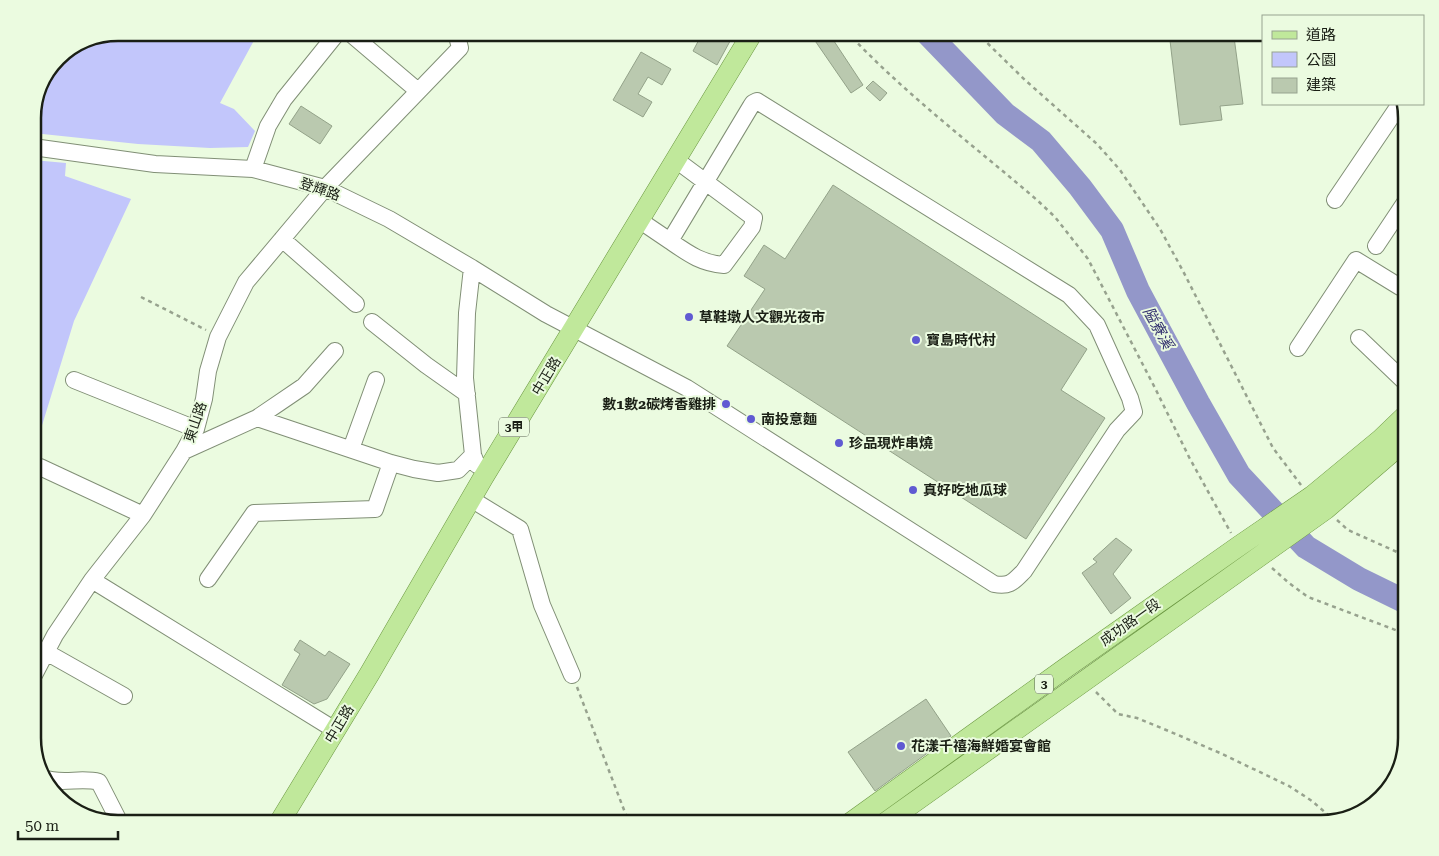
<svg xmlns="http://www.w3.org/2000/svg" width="1439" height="856" font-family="'Roboto Serif','Noto Sans TC',serif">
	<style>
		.green { fill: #c2c6fb }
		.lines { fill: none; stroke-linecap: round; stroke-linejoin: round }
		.river { stroke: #9397c9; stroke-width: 24 }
		.building { fill: #bac9af; stroke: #93a289 }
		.minor-casing { stroke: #818f76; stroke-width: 18 }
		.major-casing { stroke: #6b9741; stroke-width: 21 }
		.path { stroke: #97a28e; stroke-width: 2.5; stroke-dasharray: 4 4; stroke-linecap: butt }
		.minor { stroke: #fff; stroke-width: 16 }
		.major { stroke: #c0e89b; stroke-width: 20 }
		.poi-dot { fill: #605ad2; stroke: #ebfbe0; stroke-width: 2 }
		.labels { text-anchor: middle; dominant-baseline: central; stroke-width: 4; stroke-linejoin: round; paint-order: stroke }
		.shield { fill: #ebfbe0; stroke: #596152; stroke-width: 1 }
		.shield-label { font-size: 12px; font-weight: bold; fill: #1a1f15 }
		.street-label { font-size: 14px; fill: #1a1f15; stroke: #ebfbe0 }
		.poi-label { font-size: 14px; font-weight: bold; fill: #1a1f15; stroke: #ebfbe0; text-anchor: start }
		.water-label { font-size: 15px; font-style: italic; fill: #32306e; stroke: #ebfbe0 }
		.rim { fill: none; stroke: #1a1f15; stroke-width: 2.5 }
	</style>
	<rect width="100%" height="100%" fill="#ebfbe0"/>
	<path class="green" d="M119,32L258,33L220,103L234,109L255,131L248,147L210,148L138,144L33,133V113L58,58L86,39Z
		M33,160L66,163L65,176L131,199L74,321L40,432L33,460Z"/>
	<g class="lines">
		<path class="river" d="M926,32L1005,114L1041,141L1080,187L1112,230L1138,291L1198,403L1239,475L1306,547L1359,579L1406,602"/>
	</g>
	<path class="building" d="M703,32H735L717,65L693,51Z
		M809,32H828L863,85L851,93Z
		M1169,32H1206L1207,41L1234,37L1243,104L1220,106L1222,120L1180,125Z
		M641,52L671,69L662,85L648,77L638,94L652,102L643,117L613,100Z
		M873,81L887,93L880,101L866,88Z
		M301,106L332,126L320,144L289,124Z
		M833,185L1087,349L1061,390L1105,418L1026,539L727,346L765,289L744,276L764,245L785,259Z
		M1116,538L1132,550L1113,574L1131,598L1111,614L1082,573L1097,562L1093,559Z
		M300,640L325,656L329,651L350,664L327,699L314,704L282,685L300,654L294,650Z
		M926,699L951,736L875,791L848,752Z"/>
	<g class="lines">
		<defs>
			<path id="minor" d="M351,34L418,91
				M33,147L155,164L253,169L325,188L389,219L472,268L546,314L687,388L994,584C1010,587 1013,582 1024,571L1117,430L1134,412L1130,398L1097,325L1069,295L757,101L753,103L751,106L670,241L639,220
				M253,169L268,126L284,99L338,32
				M1335,200L1400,104
				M282,239L356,304
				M670,241C689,254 701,263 724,265L752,227L754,218L676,160
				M1376,246L1406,201
				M472,268L467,313L465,378L473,455L477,465
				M372,322L426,365L467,394
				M1359,338L1406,383
				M1298,348L1356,260L1400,287L1406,278
				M74,380L196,429
				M257,418L304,386L335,351
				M351,449L376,380
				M184,451L257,418L391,463L414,469L438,473L458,470L473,455
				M40,467L143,515
				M471,499L520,529L542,605L572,675
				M208,579L254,513L375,509L391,463
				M92,580L335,730
				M46,652L124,696
				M33,677L55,635L92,580L143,515L184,451L196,429L204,399L208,371L218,337L246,282L325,188L460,48L456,32
				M43,778C62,785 81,777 99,782L120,823"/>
			<path id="major" d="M279,823L370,673L483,478L753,32
				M850,823L1067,667L1239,546L1312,496L1381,439L1406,415
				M885,823L1326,509L1406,440"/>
		</defs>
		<use href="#minor" class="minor-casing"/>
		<use href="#major" class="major-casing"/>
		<path class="path" d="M847,32C905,94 973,145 1037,200L1055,217L1088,259L1155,388L1189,457L1231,533
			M976,32L1025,80L1097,144L1120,170L1160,229L1183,271L1273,448L1301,485
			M141,297L206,330
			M1337,520L1348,530L1406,556
			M1272,568L1289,583L1308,597L1406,634
			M577,687L629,823
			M1096,692L1118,714L1137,718L1171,732L1220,753L1289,786L1312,801L1334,820"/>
		<use href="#minor" class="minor"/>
		<use href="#major" class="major"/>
	</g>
	<g class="poi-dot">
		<circle cx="689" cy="317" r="5"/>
		<circle cx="916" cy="340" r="5"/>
		<circle cx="726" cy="404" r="5"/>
		<circle cx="751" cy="419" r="5"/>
		<circle cx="839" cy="443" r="5"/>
		<circle cx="913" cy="490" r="5"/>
		<circle cx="901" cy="746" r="5"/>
	</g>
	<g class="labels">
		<g class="shield">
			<rect x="499" y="417.5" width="30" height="19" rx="4"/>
			<rect x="1035" y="674.5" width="18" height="19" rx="4"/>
		</g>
		<g class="shield-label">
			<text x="514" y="427">3甲</text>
			<text x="1044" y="684">3</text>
		</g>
		<g class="street-label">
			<text transform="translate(320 189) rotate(19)">登輝路</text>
			<text transform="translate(546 376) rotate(-59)">中正路</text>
			<text transform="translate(195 422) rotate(-71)">東山路</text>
			<text transform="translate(1130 622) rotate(-35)">成功路一段</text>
			<text transform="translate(339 724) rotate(-59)">中正路</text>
		</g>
		<g class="poi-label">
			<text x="699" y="317">草鞋墩人文觀光夜市</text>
			<text x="926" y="340">寶島時代村</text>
			<text x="716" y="404" text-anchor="end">數1數2碳烤香雞排</text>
			<text x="761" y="419">南投意麵</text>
			<text x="849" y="443">珍品現炸串燒</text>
			<text x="923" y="490">真好吃地瓜球</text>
			<text x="911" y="746">花漾千禧海鮮婚宴會館</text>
		</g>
		<g class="water-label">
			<text transform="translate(1158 328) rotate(61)">隘寮溪</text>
		</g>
	</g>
	<path d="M0 0H1439V856H0ZM118 41H1321A77 77 0 0 1 1398 118V738A77 77 0 0 1 1321 815H118A77 77 0 0 1 41 738V118A77 77 0 0 1 118 41Z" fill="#ebfbe0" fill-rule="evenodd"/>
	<path class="rim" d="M118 41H1321A77 77 0 0 1 1398 118V738A77 77 0 0 1 1321 815H118A77 77 0 0 1 41 738V118A77 77 0 0 1 118 41Z"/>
	<rect x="1262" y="15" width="162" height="90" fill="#ebfbe0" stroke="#97a38f"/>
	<rect x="1272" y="31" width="25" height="8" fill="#c0e89b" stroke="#97a38f"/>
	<text x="1306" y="40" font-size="15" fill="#1a1f15">道路</text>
	<rect x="1272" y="52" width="25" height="15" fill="#c2c6fb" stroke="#97a38f"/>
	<text x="1306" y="65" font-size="15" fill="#1a1f15">公園</text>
	<rect x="1272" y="78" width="25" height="15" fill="#bac9af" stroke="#97a38f"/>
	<text x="1306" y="90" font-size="15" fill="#1a1f15">建築</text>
	<path d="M18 831v8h100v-8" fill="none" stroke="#1a1f15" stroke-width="2.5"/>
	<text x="25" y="831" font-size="15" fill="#1a1f15" stroke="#ebfbe0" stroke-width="4" paint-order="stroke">50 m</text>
</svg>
